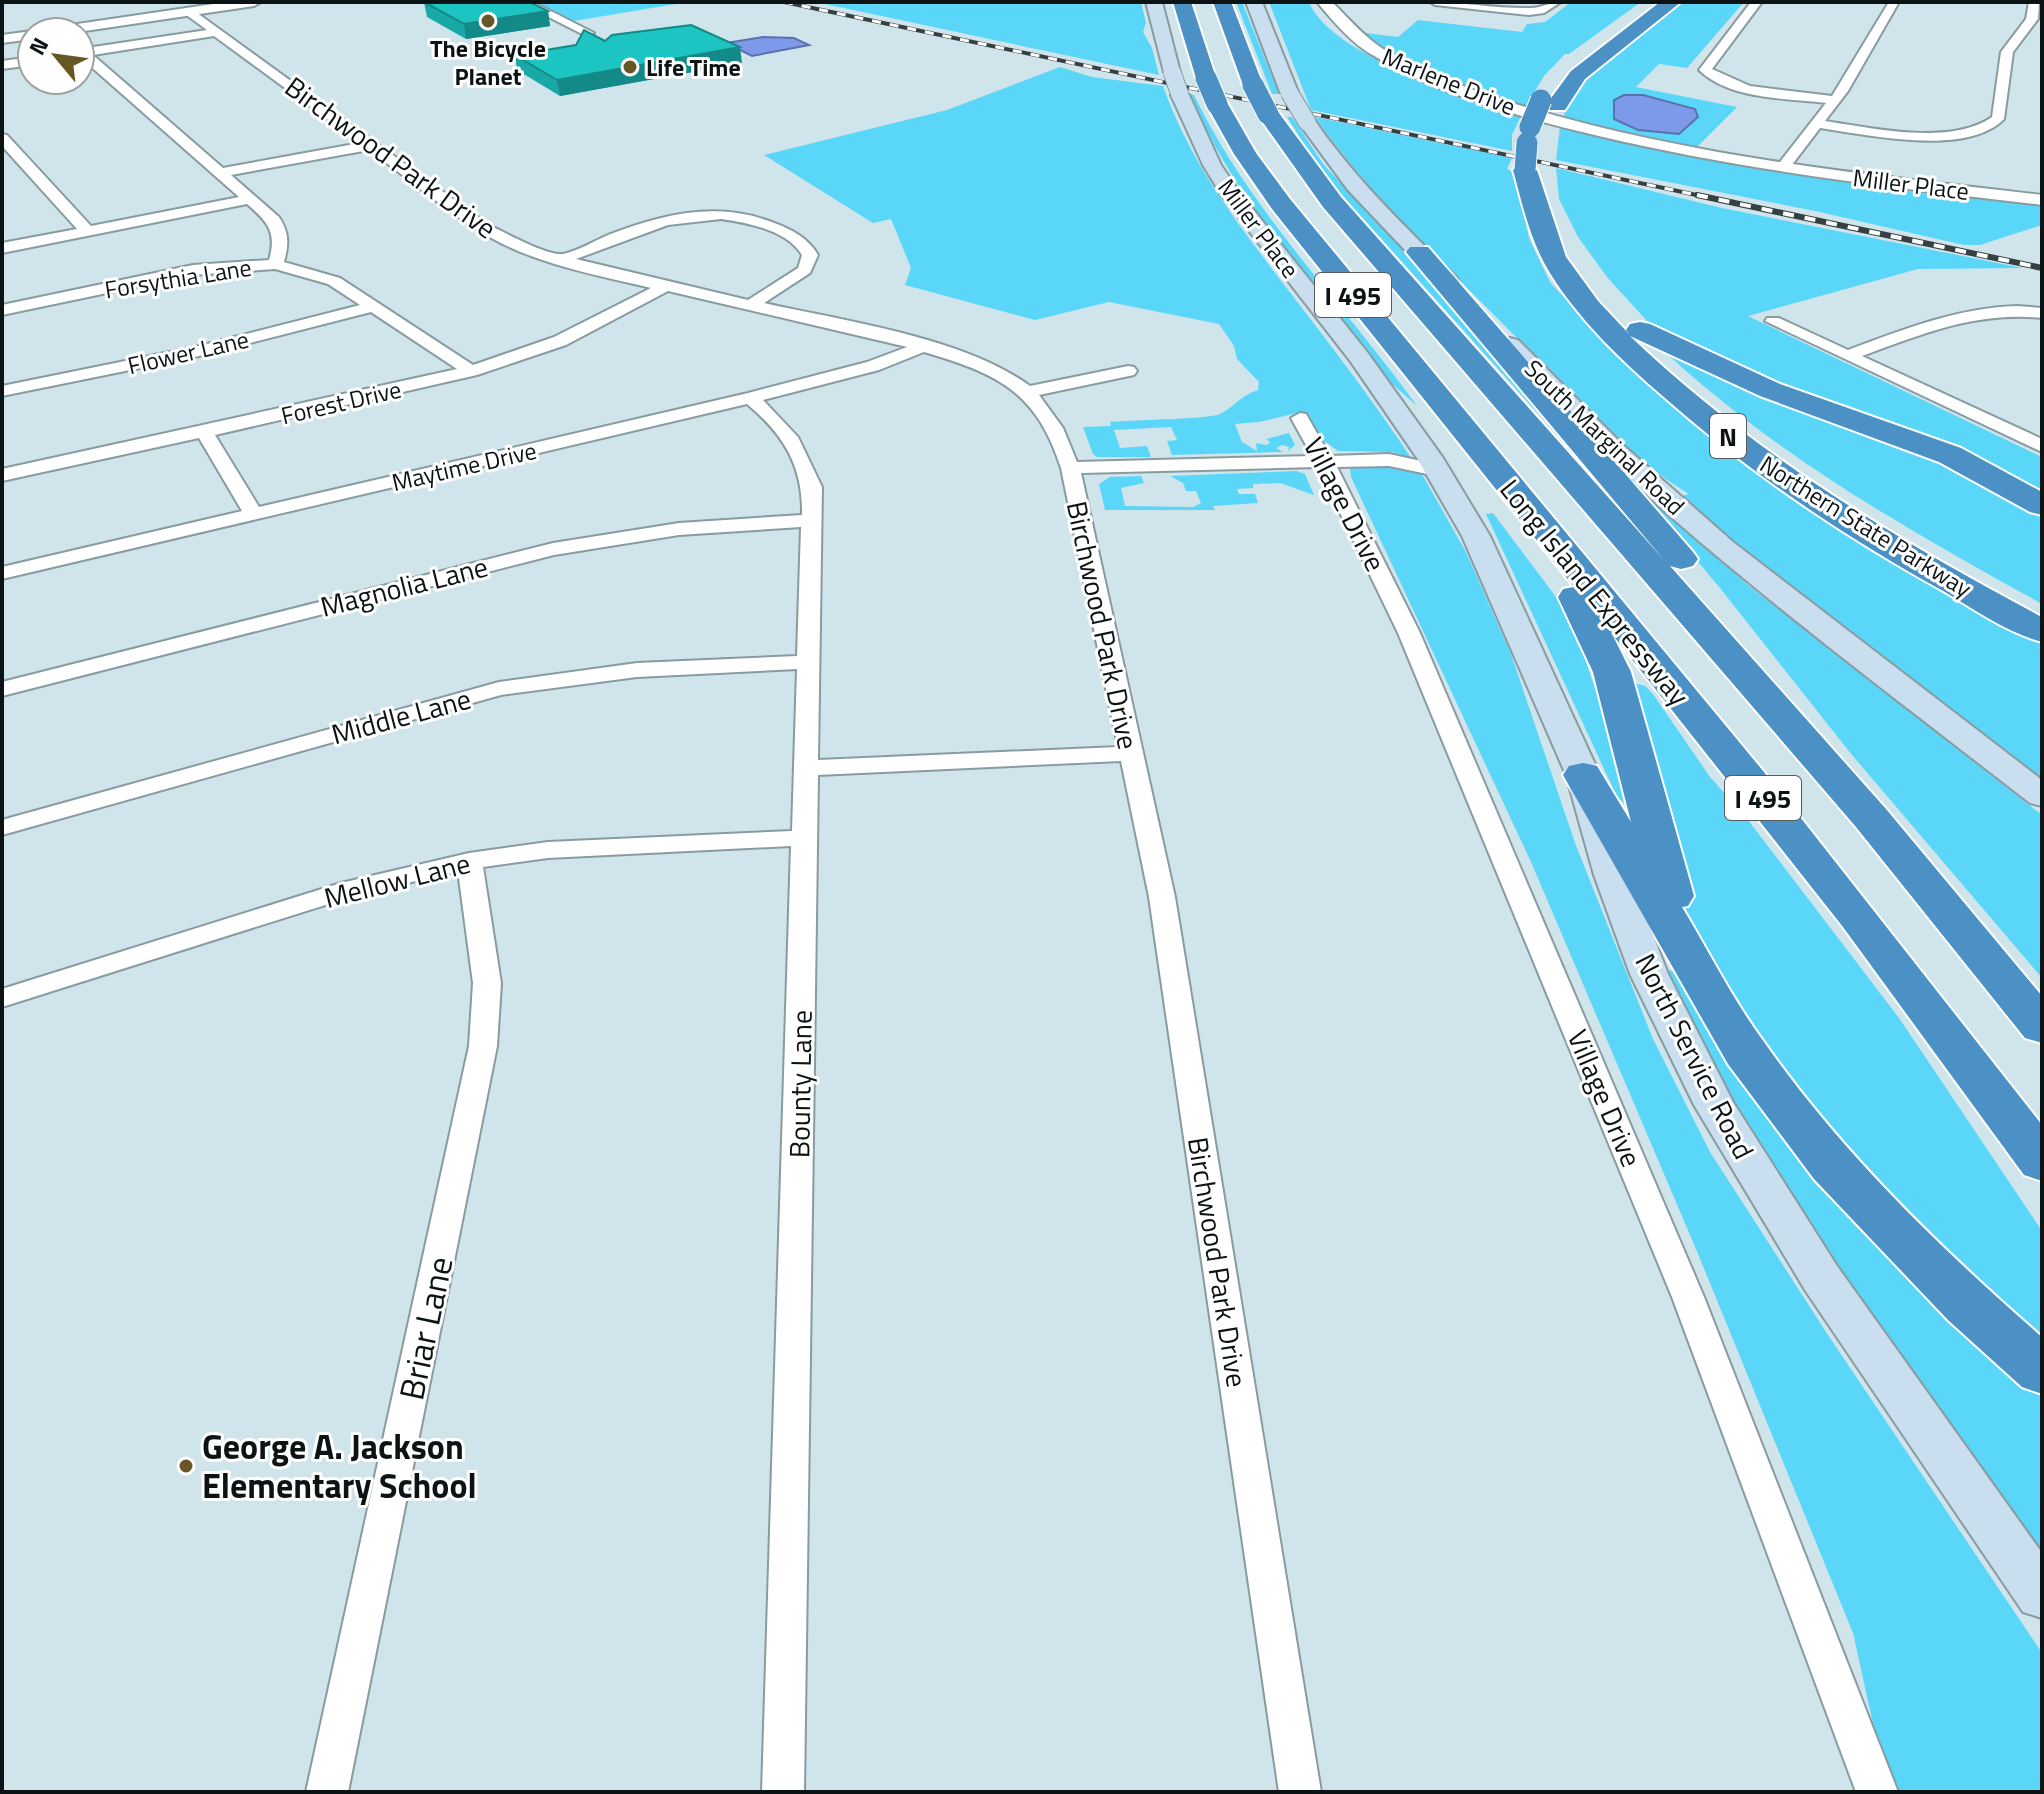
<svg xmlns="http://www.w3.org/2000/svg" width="2044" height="1794" font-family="'Titillium Web',sans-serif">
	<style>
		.green { fill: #5ad7f8 }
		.water { fill: #7d99ea; stroke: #5b71aa; stroke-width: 2 }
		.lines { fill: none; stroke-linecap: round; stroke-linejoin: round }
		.minor-casing { stroke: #889ba1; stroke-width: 4 }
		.tertiary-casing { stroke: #889ba1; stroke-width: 4 }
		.secondary-casing { stroke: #889ba1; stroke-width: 4 }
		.motorway-casing { stroke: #fff; stroke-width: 4 }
		.minor { fill: #fff; fill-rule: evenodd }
		.tertiary { fill: #fff; fill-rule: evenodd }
		.secondary { fill: #c9deee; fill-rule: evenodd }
		.motorway { fill: #4c91c5; fill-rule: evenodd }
		.rail-far1-casing { stroke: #364043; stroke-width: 4 }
		.rail-casing { stroke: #364043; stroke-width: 6 }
		.rail-far1 { stroke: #fff; stroke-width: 3; stroke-dasharray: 9; stroke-linecap: butt }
		.rail { stroke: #fff; stroke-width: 4; stroke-dasharray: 11; stroke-linecap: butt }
		.secondary-bridge-casing { stroke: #889ba1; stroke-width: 19; stroke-linecap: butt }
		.motorway-bridge-casing { stroke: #fff; stroke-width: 23; stroke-linecap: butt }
		.secondary-bridge { stroke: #c9deee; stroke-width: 17 }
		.motorway-bridge { stroke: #4c91c5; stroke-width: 21 }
		.wall { fill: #18a9a7 }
		.shaded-wall { fill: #148a88 }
		.building { fill: #1cc5c2; stroke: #148a88; stroke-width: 2 }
		.poi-dot { fill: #675725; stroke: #fff; stroke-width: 3 }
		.labels { text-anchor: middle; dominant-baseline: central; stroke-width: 6; stroke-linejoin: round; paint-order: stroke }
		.far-poi-label { font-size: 24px; font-weight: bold; fill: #0c1315; stroke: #fff }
		.far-street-label { font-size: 24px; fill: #0c1315; stroke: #fff }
		.shield { fill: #fff; stroke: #555a5b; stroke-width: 2 }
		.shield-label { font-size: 26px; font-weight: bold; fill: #0c1315 }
		.street-label { font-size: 28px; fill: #0c1315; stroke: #fff }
		.near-street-label { font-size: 34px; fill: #0c1315; stroke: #fff }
		.near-poi-label { font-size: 34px; font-weight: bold; fill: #0c1315; stroke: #fff; text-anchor: start }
	</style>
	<rect width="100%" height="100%" fill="#d0e5eb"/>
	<path class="green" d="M537,2H688L574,21Z
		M1141,2L1146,23L1143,32L1152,48L1159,75L820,3Z
		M1236,2H1242L1279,94H1272Z
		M1269,2H1309C1331,56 1468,98 1522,114L1512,135V151L1311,110Z
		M1571,2H1641L1569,54H1565L1544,76L1525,108L1491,96L1487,100L1446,84L1349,31L1398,37L1418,20L1522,32L1527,24L1545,22Z
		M1682,2H1744L1687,68L1659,64L1636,87L1737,107L1697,147L1563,118C1586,55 1635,42 1682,2Z
		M1060,67L1092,77L1163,86C1191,166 1244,232 1295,299C1335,351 1375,403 1411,458L1392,452L1338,451L1308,429L1305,420L1297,413L1259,422L1235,424L1242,442L1257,451L1256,443L1267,445L1270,442L1266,439L1289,433L1295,445L1288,451L1289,447L1282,445L1276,448L1283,452L1172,455L1167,441L1177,440L1171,427L1114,430L1120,448L1147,446L1151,457H1097L1093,454L1083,427L1111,426L1110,422C1129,420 1211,419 1220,414C1234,407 1241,395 1258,390L1259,382L1237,359L1234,346L1219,324L1109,302L1035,320L905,285L911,268L891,219L873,223L764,155L947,110Z
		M1190,94L1194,95C1250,211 1342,302 1417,406L1389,381C1319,293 1233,199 1190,94Z
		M1287,117H1292L1324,165L1447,296L1596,478L1350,204L1317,165Z
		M1315,117L1512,158L1507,169L1516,173L1529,238L1550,282L1611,349L2042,641V784L1755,564L1678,497L1689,494C1625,456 1565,387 1513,334C1444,264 1371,197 1315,117Z
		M1560,126L1742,166L2042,204V225L1980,245H1964L1815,211L1556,160Z
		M1556,168L1722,208L2023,268L1918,269L1748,316L2042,457V500L1689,349L1647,321L1607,277L1578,237L1559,199Z
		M1664,351L1903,441L2042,515V604C1908,530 1777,456 1664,351Z
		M1357,466C1378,466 1408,459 1423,476L1466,552L1511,654L1575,843L1653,1039L1710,1152L1830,1338L2042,1653V1792H1888L1853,1633L1696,1249L1531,862L1351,477L1350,469Z
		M1296,471L1305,474L1314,495L1280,483L1253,484V488L1237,489L1239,494H1255L1258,503L1213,506L1215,510H1105L1099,484L1110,477L1141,476L1144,483L1121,488L1125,506L1193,507L1201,503L1196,491H1186L1183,483L1170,476Z
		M1621,471L1749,586L2042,815V978L1852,755L1720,588Z
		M1493,513L1571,617L1601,706L1626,799L1624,803L1617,797L1486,514Z
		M1631,682L1645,686L1653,694L1710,777L1745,816L1899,1018L2042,1231V1359L1801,1112L1725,994L1687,913L1659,816Z
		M1668,970L1681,973L1977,1340L2042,1396V1557L1823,1248L1746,1129Z"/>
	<path class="water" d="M763,37L794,38L809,45L752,56L726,43Z
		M1624,95H1643L1695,109L1698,117L1679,134L1638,130L1614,119V100Z"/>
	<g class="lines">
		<defs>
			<path id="minor" d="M519,2H533L594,33L584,35Z
				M1430,2C1463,2 1498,9 1531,8C1542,8 1550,2 1561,2L1544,13L1529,15L1435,5Z
				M1751,2H1762L1712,69L1750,86L1832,96L1889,2H1899L1848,91L1825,121C1872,128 1951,146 1992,117L2001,52L2026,19L2029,2L2039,3L2038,19L2013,52L2004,119C1967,157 1868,135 1820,128L1788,170L1783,171L1776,167L1826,103C1786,98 1730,100 1699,70Z
				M185,10H193L489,225C504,232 547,256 563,254C578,251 594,241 608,235C660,215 714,201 769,221C788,228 807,236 818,255L810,273L764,303C844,321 963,337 1030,386L1128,366L1134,367L1137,371L1134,375L1039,395L1063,428L1077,462L1312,456L1291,418L1300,413L1306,414L1330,456L1389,454L1444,466L1446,470L1437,476L1389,466L1337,467L1420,633L1704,1297L1898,1792H1856L1672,1297L1398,633L1318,467L1081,473L1175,897L1321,1792H1279L1149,897L1121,761L818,775L804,1792H762L791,846L548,858L483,867L501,983L497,1046L348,1792H306L469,1046L473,983L458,871L357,895L2,1007V989L341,883L469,853L548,842L792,831L797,669L637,677L501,695L2,835V820L499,682L637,663L797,656L801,527L679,535L554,555L2,696V682L553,543L679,523L802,515C803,466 784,435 747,404L2,579V567L242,511L199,438L2,481V469L457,369L371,312L199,356L2,396V386L199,346L360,305L328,284L275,269L193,275L2,315V305L193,265L269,260C277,232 268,222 247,204L2,253V243L77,229L2,146V134L7,135L91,226L239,197L80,57V49L207,30L185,14ZM214,36L360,143L223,168L93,55ZM369,150C405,176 440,206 478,230C529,263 592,274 651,288L554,337L473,365L340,278L284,262C289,244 289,232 279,217L231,175ZM721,219C748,223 787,230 802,255L798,268L748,300L576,259L668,225ZM668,291L907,347L867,362L748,393L259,507L215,435L477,375L566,345ZM924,352C998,374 1036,391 1061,468L1118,747L818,760L822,487L798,437L763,400L879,370Z
				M32,57V65L2,69V61Z
				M2017,306L2042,308V318C1977,311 1922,334 1862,356L2042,439V452L1765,321L1767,318H1779L1848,350C1904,329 1957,308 2017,306Z"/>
			<path id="tertiary" d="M227,2H261L254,6L78,32H43L50,28Z
				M1317,2H1332C1346,16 1360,32 1376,44C1406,67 1467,88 1503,100C1677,156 1862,174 2042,195V205C1895,188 1748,171 1603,137C1523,118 1441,96 1369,53C1351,42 1331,19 1317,2Z
				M32,31L37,32H32V39L2,43V35Z"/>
			<path id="secondary" d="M1146,2H1162L1180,72L1178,76L1172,77L1164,72Z
				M1246,2H1262L1298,92L1295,96L1289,97L1280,92Z
				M1180,90L1189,95L1221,165L1240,193L1367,352L1443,458L1490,536L1600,775L1630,875L1668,974L1733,1102L1837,1266L2042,1553V1618L2023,1612L1805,1290L1694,1105L1630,974L1594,875L1566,775L1462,536L1417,458L1351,362L1222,196L1203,165L1171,95Z
				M1307,117L1313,118C1354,178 1405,227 1457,278L1460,283L1457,288H1441L1348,190L1298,122Z
				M1510,338L1518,340L1623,445L1733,542L2042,780V806L2030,803C1909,709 1786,617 1670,516C1611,463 1556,407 1502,350L1498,345L1502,340Z"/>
			<path id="motorway" d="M1173,2H1191L1216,78L1213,82L1206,84L1196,78Z
				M1213,2H1231L1263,85L1260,89L1253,91L1243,85Z
				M1660,2H1681L1585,79L1565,110H1549L1546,105L1571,71Z
				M1217,98L1225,99L1256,153L1290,199L1778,789L2042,1125V1181L2024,1175L1843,927L1612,634L1631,672L1694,896L1688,906L1682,907C1709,952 1733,1000 1764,1042C1842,1153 1940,1248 2042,1337V1394L2022,1387L1948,1320L1814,1179L1728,1064L1563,775L1569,766L1583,763L1597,766L1631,822L1593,672L1558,597L1563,589L1574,587L1272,209L1234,154L1206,104Z
				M1268,108L1276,109L1341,197L1664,560L1410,257L1406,252L1410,247H1428L1693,552L1698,559L1693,566L1681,569L1670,566L1886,809L2042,996V1043L2025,1038L1856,827L1323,207L1257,114Z
				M1525,163L1533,165L1537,170L1566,257L1598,301L1630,335L1626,330L1630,324L1640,322L1650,324L1780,384L1961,448L2042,492V515L2030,512L1939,462L1760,396L1630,336C1751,452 1895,539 2042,617V642C2008,633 1975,610 1945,592C1845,537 1750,473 1665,398C1622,361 1580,321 1550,273C1530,241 1523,206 1513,170L1517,165Z"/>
		</defs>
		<use href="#minor" class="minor-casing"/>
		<use href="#tertiary" class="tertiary-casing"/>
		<use href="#secondary" class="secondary-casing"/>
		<use href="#motorway" class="motorway-casing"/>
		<use href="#minor" class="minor"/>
		<use href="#tertiary" class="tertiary"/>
		<use href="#secondary" class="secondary"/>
		<use href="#motorway" class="motorway"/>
		<defs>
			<path id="rail-far1" d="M784,2L1706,197"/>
			<path id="rail" d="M1697,195L2042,268"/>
		</defs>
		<use href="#rail-far1" class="rail-far1-casing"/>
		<use href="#rail" class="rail-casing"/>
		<use href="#rail-far1" class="rail-far1"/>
		<use href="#rail" class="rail"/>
		<defs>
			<path id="secondary-bridge" d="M1172,72L1180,95
				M1289,92L1307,122"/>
			<path id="motorway-bridge" d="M1206,78L1217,104
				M1253,85L1268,114
				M1530,127L1541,100
				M1525,170L1527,143"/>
		</defs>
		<use href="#secondary-bridge" class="secondary-bridge-casing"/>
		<use href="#motorway-bridge" class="motorway-bridge-casing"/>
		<use href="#secondary-bridge" class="secondary-bridge"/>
		<use href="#motorway-bridge" class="motorway-bridge"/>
	</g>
	<path class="wall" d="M424,2L548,11L550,26L466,39L427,17Z
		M605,41L742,63L560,96L517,70L515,55Z"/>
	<path class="shaded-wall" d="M548,11L550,26L466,39L464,24Z
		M740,47L742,63L560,96L557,80Z"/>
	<path class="building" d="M424,2H530L548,11L464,24Z
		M691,25L740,47L557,80L515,55L576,45L584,30L605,41L612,35Z"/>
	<g class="poi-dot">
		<circle cx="488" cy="21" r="8"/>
		<circle cx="630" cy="67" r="8"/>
		<circle cx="186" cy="1466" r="8"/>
	</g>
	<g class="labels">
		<g class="far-poi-label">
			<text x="488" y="48">The Bicycle<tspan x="488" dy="28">Planet</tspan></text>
			<text x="646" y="67" text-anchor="start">Life Time</text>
		</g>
		<g class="far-street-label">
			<text transform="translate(1449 81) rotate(22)">Marlene Drive</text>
			<text transform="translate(1911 184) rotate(7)">Miller Place</text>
			<text transform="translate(1259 228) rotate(53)">Miller Place</text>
			<text transform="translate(178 278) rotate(-9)">Forsythia Lane</text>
			<text transform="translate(188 352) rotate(-13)">Flower Lane</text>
			<text transform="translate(341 402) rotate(-13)">Forest Drive</text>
			<text transform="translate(1605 437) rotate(44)">South Marginal Road</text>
			<text transform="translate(464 466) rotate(-13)">Maytime Drive</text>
			<text transform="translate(1866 526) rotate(32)">Northern State Parkway</text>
		</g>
		<g class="shield">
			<rect x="1315" y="273" width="76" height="44" rx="6"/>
			<rect x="1710" y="414" width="36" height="44" rx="6"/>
			<rect x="1725" y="776" width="76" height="44" rx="6"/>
		</g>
		<g class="shield-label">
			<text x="1353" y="295">I 495</text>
			<text x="1728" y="436">N</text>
			<text x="1763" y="798">I 495</text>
		</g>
		<g class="street-label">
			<text transform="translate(391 157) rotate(36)">Birchwood Park Drive</text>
			<text transform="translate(1345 504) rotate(63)">Village Drive</text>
			<text transform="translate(404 586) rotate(-14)">Magnolia Lane</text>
			<text transform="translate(1595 592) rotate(51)">Long Island Expressway</text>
			<text transform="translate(1103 625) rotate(78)">Birchwood Park Drive</text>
			<text transform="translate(401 716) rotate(-15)">Middle Lane</text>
			<text transform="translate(397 880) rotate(-14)">Mellow Lane</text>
			<text transform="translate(1695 1056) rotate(63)">North Service Road</text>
			<text transform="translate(800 1084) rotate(-89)">Bounty Lane</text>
			<text transform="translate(1605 1098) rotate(67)">Village Drive</text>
			<text transform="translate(1218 1262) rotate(81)">Birchwood Park Drive</text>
		</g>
		<g class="near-street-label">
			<text transform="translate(425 1328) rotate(-78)">Briar Lane</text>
		</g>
		<g class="near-poi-label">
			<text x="202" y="1446">George A. Jackson<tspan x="202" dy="39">Elementary School</tspan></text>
		</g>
	</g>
	<rect width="2044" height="1794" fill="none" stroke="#0c1315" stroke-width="8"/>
	<g transform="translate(56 56) rotate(299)"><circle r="38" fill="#ffffff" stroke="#9ea1a1" stroke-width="2"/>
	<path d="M0-6L14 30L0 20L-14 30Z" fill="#675725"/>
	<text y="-12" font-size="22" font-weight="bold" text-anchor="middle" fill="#0c1315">N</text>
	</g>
</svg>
